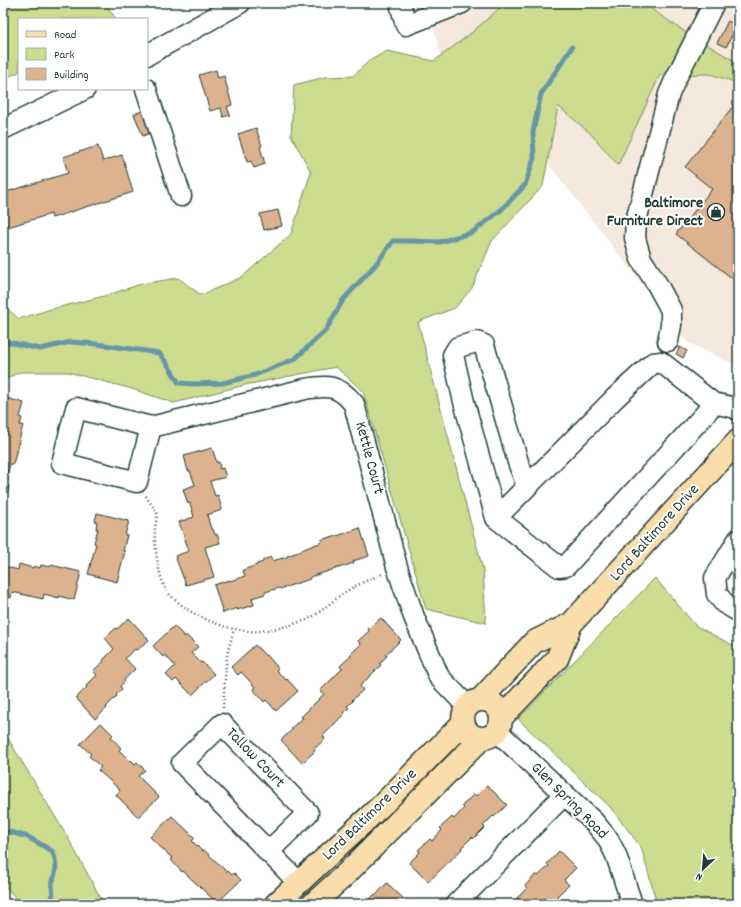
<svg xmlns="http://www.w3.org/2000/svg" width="741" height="907" font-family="Dekko,sans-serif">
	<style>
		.built { fill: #f5e8dd }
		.green { fill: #cddc8f; stroke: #768c62 }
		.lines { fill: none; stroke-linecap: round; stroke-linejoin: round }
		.stream { stroke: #6597a7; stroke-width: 5 }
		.building { fill: #ddb28e; stroke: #1f3d34 }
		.minor-casing { stroke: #1f3d34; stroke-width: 23 }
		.major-casing { stroke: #1f3d34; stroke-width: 25 }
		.path { stroke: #1f3d34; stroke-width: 2.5; stroke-dasharray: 1 3; stroke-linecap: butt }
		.minor { stroke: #fff; stroke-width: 20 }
		.major { stroke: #fbddab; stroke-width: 22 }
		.labels { text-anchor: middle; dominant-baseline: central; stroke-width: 4; stroke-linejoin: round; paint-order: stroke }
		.poi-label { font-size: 16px; font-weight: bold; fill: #1f3d34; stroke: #fff; text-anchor: end }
		.street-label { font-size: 16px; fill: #1f3d34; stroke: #fff }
	</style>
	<rect width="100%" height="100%" fill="#fff"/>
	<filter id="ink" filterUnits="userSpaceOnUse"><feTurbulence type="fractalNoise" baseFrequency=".025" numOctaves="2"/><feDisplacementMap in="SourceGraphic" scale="8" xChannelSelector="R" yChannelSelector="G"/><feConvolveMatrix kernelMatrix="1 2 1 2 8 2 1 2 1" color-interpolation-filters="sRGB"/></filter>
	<g filter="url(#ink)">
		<path class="built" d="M426,3H738V366L687,342L479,74L446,73Z"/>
		<path class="green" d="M3,3H105L116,19H19V72L3,79Z
			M505,3H646L654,11L684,31L738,63V83L710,74L660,75L618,165L591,134L558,106L543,186L492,241L472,288L455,308L418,322L483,570L486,623L426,609L363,391L336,367L245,385L174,403L132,389L68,372H20L3,380V305L19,319L48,310L108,295L141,284L178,278L201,295L242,277L291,234L311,172L291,135L294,85L325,77L353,76L369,61L387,51L434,61L470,34Z
			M655,578L696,626L738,648V904H657L641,847L610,807L518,719Z
			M3,730L68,838L104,904H21L5,886L3,885Z"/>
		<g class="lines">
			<path class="stream" d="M3,341L40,349L71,342L97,344L159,353L168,365L179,383L194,384L223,383L255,375L295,359L326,330L343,300L377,263L393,241H410L440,242L473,232L501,210L525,185L534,158L533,132L541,94L572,47
				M3,832H10L28,837L52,851L55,858L56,870L52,883L53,904"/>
		</g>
		<path class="building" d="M728,21L737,26L726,47L717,43Z
			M216,70L218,78L224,76L232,105L227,107L230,115L223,117L221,108L210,111L199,75Z
			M738,100V283L676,234L712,189L685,167Z
			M144,110L152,132L143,136L134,114Z
			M256,128L262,146L260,147L265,164L254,168L251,161L247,162L238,134Z
			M98,146L103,161L122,155L133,192L52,218L51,214L8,227L3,212V193L68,173L63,157Z
			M278,210L282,226L264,230L260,214Z
			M680,347L687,351L683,358L676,354Z
			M3,397L24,403L20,417L22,418L20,425H23L13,464H10L6,478H8L7,485L9,486L7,495H5L3,504Z
			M212,448L217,463L219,462L220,469L223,468L226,477L210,481L215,496L218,495L222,510L207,515L211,529H213L215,535L217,534L220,543L205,547L214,577L186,585L175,556L189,551L179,522L194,517L190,503L188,504L183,489L195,485L190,471H188L184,456Z
			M97,513L129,521L125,535H127L123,551H125L117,582L88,574L96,544L94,543L98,529H96L97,522L95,521Z
			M360,528L369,556L353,561L354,563L310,577V579L280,589L279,588L265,592V594L252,598L254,605L237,610V608L223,613L214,585L229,580L230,581L245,576L243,570L257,565V564L263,562V560L271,557L272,561L287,557V556L301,551V550L322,542L321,540L331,537V538Z
			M19,564L33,568L34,566L40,568L41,565L50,567L51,565L81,572L74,600L59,596V598L44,594L43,599L12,592L11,598L3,596V566L18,570Z
			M129,618L149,640L137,650L135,649L125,658L135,669L124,680L125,681L120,686L122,689L116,695L117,696L106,707L107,708L95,719L76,698L87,687L86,686L97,675L93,671L104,661L103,660L114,649L105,638L116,628L117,629Z
			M381,618L401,640L385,655L387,656L380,663L381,665L360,686L363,690L352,700L353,701L347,706L349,708L343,713L344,714L323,736L325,739L314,749L315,751L302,763L281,740L293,729L291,728L303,718L301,717L324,694L320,691L342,669L340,666L351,656L350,655L361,644L358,641L369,631L368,629Z
			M174,626L185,637L186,635L198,647L191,653L201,663L202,662L214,674L192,695L176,679L173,682L166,675L175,666L165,655L163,657L153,646Z
			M255,645L266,656L267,655L278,668L276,670L286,680L287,679L298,691L276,711L266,700L264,702L253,689L255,687L246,677L241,672L238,675L231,667Z
			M101,723L113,735L111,737L121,748L119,750L130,761L131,760L135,764L137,762L145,770L138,776L159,797L138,817L116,795L120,790L98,770L101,767L89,756L91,754L80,744Z
			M487,785L507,805L494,817L493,816L483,826L485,827L473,839L472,837L461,848L462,849L428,882L409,863L420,852L418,850L430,839L432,841L442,830L440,828L452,817L454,819L464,808L462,806L474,794L476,796Z
			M172,816L195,838L192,841L202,851L204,850L227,872L228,871L232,875L234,873L241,880L217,903L183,871L182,872L171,860L173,859L150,837Z
			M559,851L576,868L564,880L569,885L557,896L561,900L557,904H553L550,901L547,904H514L518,900L516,899L527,888L525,886L536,874L538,876L549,866L547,864Z
			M387,883L408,903L407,904H365L375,894L376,895Z"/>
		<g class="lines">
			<defs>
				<path id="minor" d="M400,3L406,25L462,3
					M147,55L240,3
					M146,89L181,196
					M3,129L85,89
					M668,341L671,325V310L657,284L641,259L635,238L636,221L669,94L676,78L714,3
					M713,403L706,413L566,566L559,567L496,518L615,398L653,363L661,362L713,403L736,408L738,410
					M151,427L137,482L62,463L76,408L151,427L305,389C328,385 339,385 354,404L397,567L414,617L439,677L467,706
					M496,518L464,402L453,355L458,347L477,342L484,345L518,462L527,486
					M738,540L715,578L717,594L724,603L738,611
					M497,731L594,822L608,839L616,855L632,904
					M268,852L308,813L222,724L182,763L299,883
					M456,904L565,794"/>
				<path id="major" d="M481,699L534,642L571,624
					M463 719a19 19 0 1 1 38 0a19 19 0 1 1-38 0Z
					M502,717L557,659L571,624L738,441
					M276,904L384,803L463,723
					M313,904L346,874L482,738"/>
			</defs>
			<use href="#minor" class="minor-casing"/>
			<use href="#major" class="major-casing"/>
			<path class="path" d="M146,496L157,513C157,518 156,523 155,528C154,544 158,573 165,588C169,596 180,604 187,609C205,621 236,633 259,631C274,630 292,625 306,620C319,614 330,603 341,595C353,586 368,580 382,574
				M223,708L226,665L228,651L234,629"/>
			<use href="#minor" class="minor"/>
			<use href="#major" class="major"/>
		</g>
	</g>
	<defs>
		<symbol id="shop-ring" viewBox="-11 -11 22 22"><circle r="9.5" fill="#fff" stroke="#1f3d34" stroke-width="1.5"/><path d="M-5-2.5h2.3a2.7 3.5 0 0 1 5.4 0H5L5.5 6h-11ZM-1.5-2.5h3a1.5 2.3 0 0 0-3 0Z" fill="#1f3d34"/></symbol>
	</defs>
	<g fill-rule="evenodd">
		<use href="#shop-ring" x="706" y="202" width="20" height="20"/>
	</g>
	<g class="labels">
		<g class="poi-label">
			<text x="703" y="203">Baltimore<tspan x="703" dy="18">Furniture Direct</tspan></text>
		</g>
		<g class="street-label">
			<text transform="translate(369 458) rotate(75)">Kettle Court</text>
			<text transform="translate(655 533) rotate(-48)">Lord Baltimore Drive</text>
			<text transform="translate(255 758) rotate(46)">Tallow Court</text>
			<text transform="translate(569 801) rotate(45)">Glen Spring Road</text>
			<text transform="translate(370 815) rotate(-44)">Lord Baltimore Drive</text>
		</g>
	</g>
	<rect width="741" height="907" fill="none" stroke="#fff" stroke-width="16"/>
	<rect x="8" y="8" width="725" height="891" fill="none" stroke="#1f3d34" stroke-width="1.5" filter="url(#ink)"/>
	<rect x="18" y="18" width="130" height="72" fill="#ffffff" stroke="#a5b1ae"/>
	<rect x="26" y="31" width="20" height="6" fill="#fbddab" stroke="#a5b1ae"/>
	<text x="54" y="38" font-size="12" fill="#1f3d34">Road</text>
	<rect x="26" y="48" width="20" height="12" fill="#cddc8f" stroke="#a5b1ae"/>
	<text x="54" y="58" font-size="12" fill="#1f3d34">Park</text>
	<rect x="26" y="68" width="20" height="12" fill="#ddb28e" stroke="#a5b1ae"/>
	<text x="54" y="78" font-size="12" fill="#1f3d34">Building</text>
	<g transform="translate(703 869) rotate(206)" stroke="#ffffff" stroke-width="3" paint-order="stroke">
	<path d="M0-3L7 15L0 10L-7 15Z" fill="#1f3d34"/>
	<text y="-6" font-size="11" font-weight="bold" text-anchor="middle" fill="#1f3d34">N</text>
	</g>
</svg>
